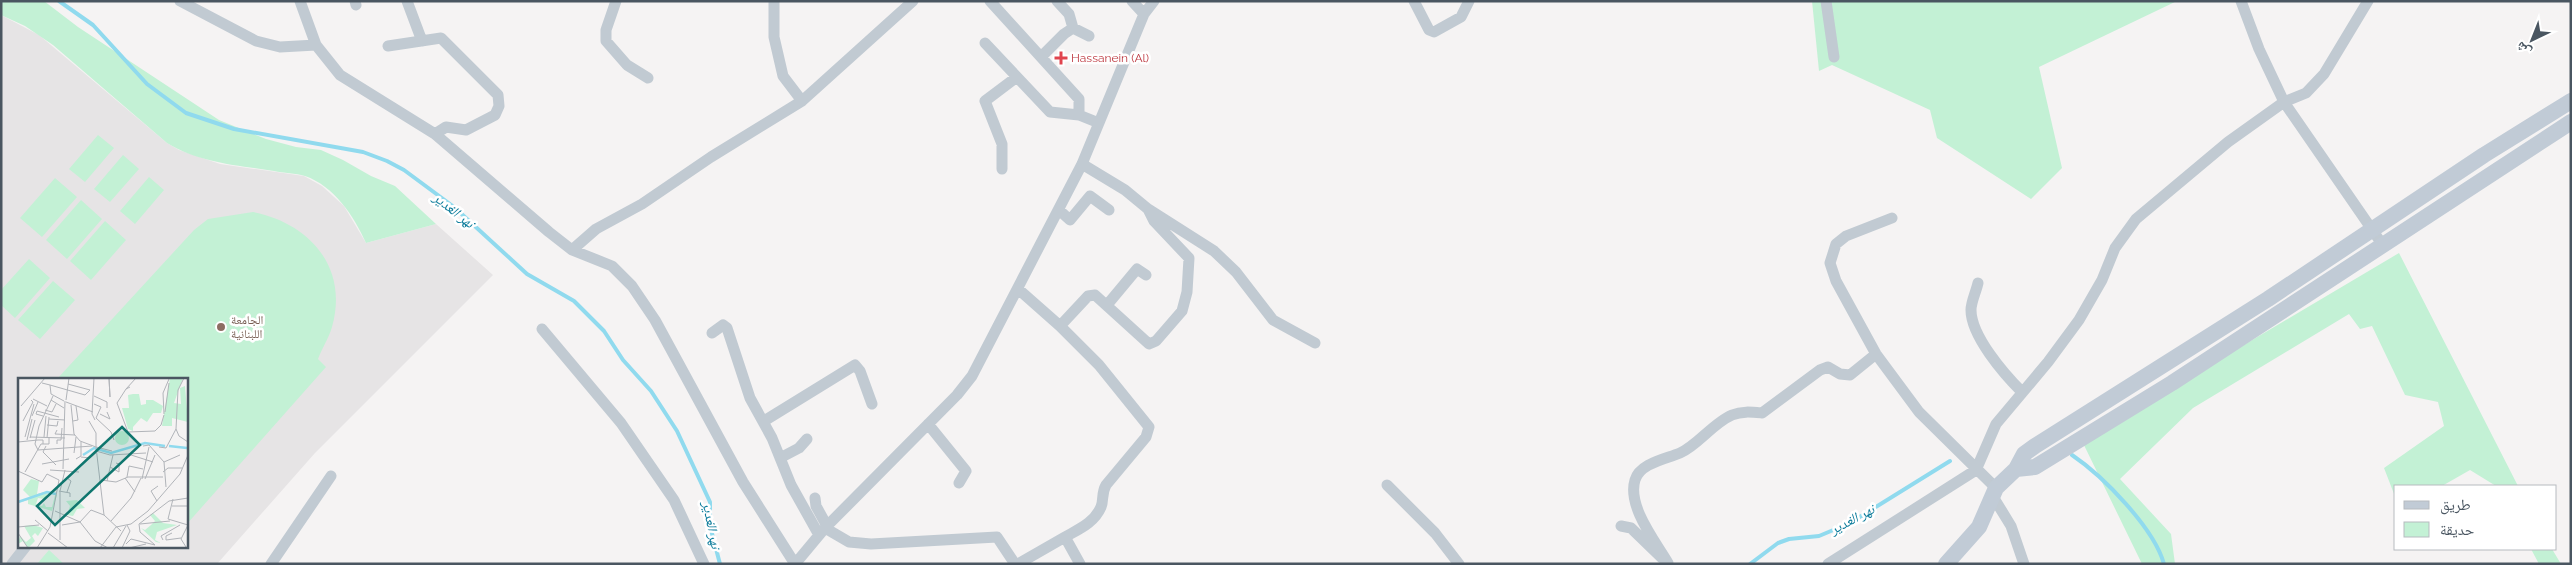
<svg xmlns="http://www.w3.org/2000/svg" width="2572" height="565" font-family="Raleway,'Noto Naskh Arabic',sans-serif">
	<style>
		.education { fill: #e6e4e5; fill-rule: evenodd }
		.green { fill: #c3f1d5 }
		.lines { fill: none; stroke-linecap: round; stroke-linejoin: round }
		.stream { stroke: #90daee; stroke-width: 4 }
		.street { stroke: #c1cad2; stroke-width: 11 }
		.secondary { stroke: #c1cbd6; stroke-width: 16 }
		.health-dot { fill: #e0444e; stroke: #fff; stroke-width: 2 }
		.education-dot { fill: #8d6e63; stroke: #fff; stroke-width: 2 }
		.labels { text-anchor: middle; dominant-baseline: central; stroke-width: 5; stroke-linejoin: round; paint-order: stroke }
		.health-label { font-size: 12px; fill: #be3a42; stroke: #fff; text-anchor: start }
		.education-label { font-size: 12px; fill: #785e54; stroke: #fff; text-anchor: start }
		.water-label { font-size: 14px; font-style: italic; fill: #0c7c9b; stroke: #fff }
		.inset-river { fill: none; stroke: #90daee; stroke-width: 2.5 }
		.inset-road { fill: none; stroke: #b1b4b9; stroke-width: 1 }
		.view { fill: #0f766e; fill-opacity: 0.15; stroke: #0f766e; stroke-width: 2.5 }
		.inset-edge { fill: none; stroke: #4a5661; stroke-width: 2.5 }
	</style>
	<rect width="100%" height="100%" fill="#f5f3f3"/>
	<path class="education" d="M1,15L39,35L167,143L179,150L220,164L304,176L322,186L344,206L366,243L436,224L493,275L315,453L217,564H1ZM19,379H186V546H19Z"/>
	<path class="green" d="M1,1H44L78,27L219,120L266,139L296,147L321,150L343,160L371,176L395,186L436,224L366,243C354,216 334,186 305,176C295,173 284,173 274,171C236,165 200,163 167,143L53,45L25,26L1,15Z
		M1812,1H2177L2039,67L2062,168L2031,199L1937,138L1930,110L1832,65L1819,71Z
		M98,135L114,148L85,182L69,169Z
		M123,155L139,169L110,202L94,189Z
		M149,177L164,190L135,224L120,211Z
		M55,178L77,197L42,237L20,218Z
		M81,200L102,219L67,259L46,240Z
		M253,212C309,223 349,267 332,327C329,338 322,348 318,359L326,367L186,525V379H57L194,230L208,219Z
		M105,221L126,240L91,280L70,261Z
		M2399,253L2518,486H2496L2470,470L2442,486H2396V499L2384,468L2444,426L2438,402L2405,395L2372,326L2360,329L2349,314L2193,408L2120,479L2171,534L2175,564H2142L2082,441Z
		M29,259L50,278L15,318L1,305V290Z
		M53,281L75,300L40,339L18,320Z
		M2531,549H2552L2561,564H2539Z
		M49,550L64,564H37Z"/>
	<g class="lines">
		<path class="stream" d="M59,1L93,25L147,84L186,113L234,129L363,152L387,161L404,170L454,207L527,274L574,301L604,331L623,360L651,391L677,431L710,502V526L720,564
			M2072,455C2103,476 2154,528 2164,564
			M1750,564L1778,543L1789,539L1819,536L1850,523L1950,461"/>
		<path class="street" d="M180,1L256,41L280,47L316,45
			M300,1L316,45L340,75L435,134L549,232L572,250L612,266L632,286L655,320L743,482L795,564
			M355,1L356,5
			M407,1L422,41
			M616,1L606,30V41L627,65L648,78
			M774,1V37L783,76L802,101
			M990,1L1079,99V115L1099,123
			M1057,1L1069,14L1073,28
			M1132,1L1144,14
			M1414,1L1429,30L1434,32L1461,17L1469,1
			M1826,1L1834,57
			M2241,1L2259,49L2284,102L2382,244
			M985,43L1050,112L1079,115
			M388,46L441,38L498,95L499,106L495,115L466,130L446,127L435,134
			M1041,57L1064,34L1073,28L1089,36
			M1002,169V144L985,101L1017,77
			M1148,209L1214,251L1236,272L1273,320L1315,343
			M1059,210L1070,220L1090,196L1109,210
			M1892,218L1846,236L1836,244L1830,263L1836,281L1876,354L1919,412L1996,488
			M572,250L596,229L642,204L711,157L802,101L913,1
			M1978,283C1976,292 1971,302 1971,310C1971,336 2004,374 2022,392
			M1018,289L1060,326L1099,365L1149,427L1146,437L1106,485C1101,494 1104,500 1101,507C1094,523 1079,529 1065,537
			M1107,305L1137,269L1146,275
			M1060,326L1088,296L1095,295L1149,344L1156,341L1182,311L1187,292L1189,258L1154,221L1148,209L1125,190L1082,164
			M542,329L621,423L674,500L704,564
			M712,333L723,325L727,328L750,398L772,438L791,485L819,535
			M764,421L855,365L860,371L872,404
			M928,424L966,471L959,483
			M780,458L799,448L807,439
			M1387,485L1435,533L1459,564
			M1992,495L2011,526L2024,564
			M815,498L816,506L827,526
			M1621,526L1631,528L1662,558
			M825,528L849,542L871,544L997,537L1015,564
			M1668,563C1655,541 1627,506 1635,480C1640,463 1666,459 1680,453C1697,446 1713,423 1732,415C1742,411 1751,412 1762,413L1820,370L1828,367L1840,374L1850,375L1876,354
			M12,564L26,546
			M271,564L331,476
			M795,564L825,528L957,395L972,376L1082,164L1144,14L1154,1
			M1018,564L1065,537L1080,564
			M1828,564L1976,470L1996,424L2048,362L2079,320L2102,280L2115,248L2136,219L2228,142L2284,102L2306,93L2324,74L2368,1"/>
		<path class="secondary" d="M2016,469L2035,467L2172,383L2571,122
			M1946,564L1979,527L1996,488L2016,469L2024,454L2035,446L2268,299L2484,155L2571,101"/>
	</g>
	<path class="health-dot" d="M1058.5 50.5h5v5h5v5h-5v5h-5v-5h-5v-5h5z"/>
	<circle class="education-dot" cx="221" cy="327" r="5"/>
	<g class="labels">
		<g class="health-label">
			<text x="1071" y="58">Hassanein (Al)</text>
		</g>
		<g class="education-label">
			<text x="231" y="320">الجامعة<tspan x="231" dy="14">اللبنانية</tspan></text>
		</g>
		<g class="water-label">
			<text transform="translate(454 210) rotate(38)">نهر الغدير</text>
			<text transform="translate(1852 519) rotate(-28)">نهر الغدير</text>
			<text transform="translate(712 525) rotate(79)">نهر الغدير</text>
		</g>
	</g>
	<g transform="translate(18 378)">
		<rect width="170" height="170" fill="#f5f3f3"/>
		<path d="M152,0H165L156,25L163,26L162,10L167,8L170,44L154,40V48H144ZM115,16H121L123,27L128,26V22H135L145,28L143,35H135L129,44L123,40L115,49V53L110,51L104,30H111L110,17ZM97 60a7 7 0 1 1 14 0a7 7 0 1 1-14 0ZM13,101L21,103L19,116L30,113L39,117L34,133L10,126V122L0,125L13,120L5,112ZM30,115L37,117L34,129H28L26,125L24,128L18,126L20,120L26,121ZM59,122L67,130L59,131L55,138L49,137L52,128L48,123ZM135,135L145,145L159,147L139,154L137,162L143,165L138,164L123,150L127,152L133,147L137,143L132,137ZM15,147L25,150L20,158L17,155L14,158L17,163L10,170L5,163L0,166L2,158L8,164L13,160L6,148Z" fill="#c3f1d5" fill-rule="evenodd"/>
		<path class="inset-river" d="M151,68L169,70M65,77L76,70L93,75L127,65L147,68M0,124L29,114L38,116"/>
		<path class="inset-road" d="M76,0L74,36L77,42M91,0L92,19L91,0M166,0L160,12L158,51L161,58L170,64M24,5L32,7L33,16L46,23M50,6L72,12M32,7L67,17L72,12M112,9L108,11L118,0M108,11L99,25L110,54L137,53L143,47L146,37M35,18L21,48L17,66L20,72L74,68M76,18L89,24V30M15,21L29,28M33,22L46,30M48,22L51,0M48,24L75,34M76,26L83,29L78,40M53,27L56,56L62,63L78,69L86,137L103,153M3,28L27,0M27,32L34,34L38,26M147,34L151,5M82,36L92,41L89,34M146,36L145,15L151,1M14,38L20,24M25,38L18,36L19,33L41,39M78,40L93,54L96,62M31,41L47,42M5,43L15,24L13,22M55,43L60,42L58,28M71,43L78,55V69M29,47L39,48L40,43M39,52L37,56L57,57M7,59L16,26M12,59L47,60M26,59L28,38M12,60L17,42M29,60L31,39M9,62L14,41M0,64L20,62H25V66M39,66V62H43L44,50M28,68L25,74L38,87M125,68L131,67L146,84L148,109M78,69L94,73M141,69L148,70L158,51M78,73L92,77L110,76L135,84M56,75L58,59M110,76L128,75M63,79L72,80L78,75M58,81L63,78V64M146,84L162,77M24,86L51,81M92,89L101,94V86L98,85M45,91L47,23M32,92L61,94M0,93L24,104L29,96L41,102L32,149L19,170M7,94L23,66H31V59M145,94L150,90H164M109,99L111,88L125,91M107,100L117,114M124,101L131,69M127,101L137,77M83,102L98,104L110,99H145M89,103L95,77M41,113L52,115V119M49,114L53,103L49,100M155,121L150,141L170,147L163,161L168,169M139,123L133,113L140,108M154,128H170M37,133L62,144L77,163L90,170M17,142L30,153M93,143L113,120L123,100M122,146L152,143M44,147L62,144L73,132L86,137M0,149L21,147M0,155L10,170M30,155L50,170M154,155L148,158V162L163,160M42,162V113L47,92M145,162L143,158L162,147M108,166L113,161L137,167L122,154L121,146L151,123L170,120M82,170L98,149L113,146L130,133L162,96L170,77M95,170L108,148M104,170L112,153L109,147M111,170L128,166"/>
		<path class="view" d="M104,49L122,67L37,147L19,128Z"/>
		<rect width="170" height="170" class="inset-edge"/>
	</g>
	<rect width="2572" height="565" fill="none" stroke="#4a5661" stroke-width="5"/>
	<rect x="2394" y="485" width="162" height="65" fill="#ffffff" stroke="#b7bbc0"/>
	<rect x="2404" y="501" width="25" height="8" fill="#c1cbd6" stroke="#b7bbc0"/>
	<text x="2440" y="510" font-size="15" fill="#4a5661">طريق</text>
	<rect x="2404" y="522" width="25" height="15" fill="#c3f1d5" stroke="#b7bbc0"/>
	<text x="2440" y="535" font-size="15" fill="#4a5661">حديقة</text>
	<g transform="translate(2532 40) rotate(223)" stroke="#ffffff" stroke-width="4" paint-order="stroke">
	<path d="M0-4L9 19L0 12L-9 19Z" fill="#4a5661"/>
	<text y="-8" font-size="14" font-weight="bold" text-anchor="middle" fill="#4a5661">ش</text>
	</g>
</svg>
